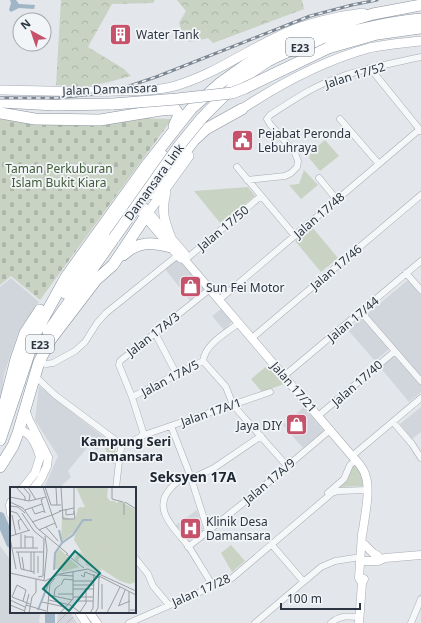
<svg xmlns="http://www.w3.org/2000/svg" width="421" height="623" font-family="'Noto Sans',sans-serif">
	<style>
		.built { fill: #d1d5dc }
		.industrial { fill: url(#industrial-furrows) }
		.green { fill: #c9d3c4 }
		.forest { fill: url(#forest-crowns) }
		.cemetery { fill: url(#cemetery-stones) }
		.water { fill: url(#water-ripples) }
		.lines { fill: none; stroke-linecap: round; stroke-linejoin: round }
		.river { stroke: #a0b6c7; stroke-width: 10 }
		.street-casing { stroke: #a8adb4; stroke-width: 7 }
		.secondary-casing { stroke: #a8adb4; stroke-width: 9 }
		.primary-casing { stroke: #a3abb5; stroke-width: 10 }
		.highway-casing { stroke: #8b94a0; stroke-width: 12 }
		.street { stroke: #f5f7f8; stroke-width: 6 }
		.secondary { stroke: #fff; stroke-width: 8 }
		.primary { stroke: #fff; stroke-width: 9 }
		.highway { stroke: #fff; stroke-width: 11 }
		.rail-casing { stroke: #7d8793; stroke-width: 3 }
		.rail { stroke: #f2f5f7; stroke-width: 1.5; stroke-dasharray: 4.5; stroke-linecap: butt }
		.highway-bridge-casing { stroke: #8b94a0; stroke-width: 12; stroke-linecap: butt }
		.highway-bridge { stroke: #fff; stroke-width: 11 }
		.labels { text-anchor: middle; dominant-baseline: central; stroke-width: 3.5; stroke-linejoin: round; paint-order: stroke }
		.shield { fill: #f2f5f7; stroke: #676f78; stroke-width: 1 }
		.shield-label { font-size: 11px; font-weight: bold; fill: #2c3541 }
		.poi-label { font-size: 12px; fill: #2c3541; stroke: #f2f5f7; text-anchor: start }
		.street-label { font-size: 12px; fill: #2c3541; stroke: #f2f5f7 }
		.park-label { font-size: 12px; fill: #425c3a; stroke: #f2f5f7 }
		.neighbourhood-label { font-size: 13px; font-weight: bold; fill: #1e2632; stroke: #f2f5f7 }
		.quarter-label { font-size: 14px; font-weight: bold; fill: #1e2632; stroke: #f2f5f7 }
		.inset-river { fill: none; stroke: #a0b6c7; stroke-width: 2 }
		.inset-road { fill: none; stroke: #9a9fa6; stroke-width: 1 }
		.view { fill: #0f766e; fill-opacity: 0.15; stroke: #0f766e; stroke-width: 2 }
		.inset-edge { fill: none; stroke: #2c3541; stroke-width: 2 }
	</style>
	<defs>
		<pattern id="industrial-furrows" width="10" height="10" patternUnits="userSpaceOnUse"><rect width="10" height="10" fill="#d1d5dc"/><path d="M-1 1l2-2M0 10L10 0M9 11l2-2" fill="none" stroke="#b4b7be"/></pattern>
		<pattern id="forest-crowns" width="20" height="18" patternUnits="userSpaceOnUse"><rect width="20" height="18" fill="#c9d3c4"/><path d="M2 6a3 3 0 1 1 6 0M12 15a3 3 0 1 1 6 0" fill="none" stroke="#adb6aa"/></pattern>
		<pattern id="cemetery-stones" width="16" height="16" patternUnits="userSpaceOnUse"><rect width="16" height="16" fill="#c9d3c4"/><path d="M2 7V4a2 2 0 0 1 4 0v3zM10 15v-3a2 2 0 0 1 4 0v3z" fill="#adb6aa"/></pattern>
		<pattern id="water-ripples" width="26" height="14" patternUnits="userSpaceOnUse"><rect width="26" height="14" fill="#a0b6c7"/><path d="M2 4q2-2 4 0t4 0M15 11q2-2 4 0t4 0" fill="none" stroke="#8395a3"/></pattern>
	</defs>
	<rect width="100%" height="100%" fill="#e3e6ea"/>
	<path class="built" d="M178,258L205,290L191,302L165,269Z
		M11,278L39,302L18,333L4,374L0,411V287Z
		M408,280L421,295V377L367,314Z
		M221,309L232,322L224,330L212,316Z
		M362,318L389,349L375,361L348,330Z
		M394,355L421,385V392L409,402L380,367Z
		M39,386L106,439L97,450L90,444L68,471L71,477L59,488H44L58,456L35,420Z
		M304,407L324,431L303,448L283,425Z
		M421,407V432L412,439L400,424Z
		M197,510L203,530L188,541L176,525Z
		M0,546L11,561V612H40L39,623H0Z"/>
	<path class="industrial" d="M58,612H70L77,623H57Z"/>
	<path class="green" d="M325,140L339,156L320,171L309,158L312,151Z
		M304,170L318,185L301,199L289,185L299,184Z
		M248,187L255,196L221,224L194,191Z
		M312,227L338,258L321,272L295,241Z
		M268,365L284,384L262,392L251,379Z
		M106,439L116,447L114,465L102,443Z
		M352,466H356L362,474L363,486L338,487Z
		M231,545L245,561L232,572L221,553Z"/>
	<path class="forest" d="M61,0H155L153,3L112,4L88,47L124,69L131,76L109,82L84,87L56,85Z
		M177,0H302L304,9L213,43L208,38L190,42L183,35L179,23L186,11Z"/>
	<path class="cemetery" d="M0,115L172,119L40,300L11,276L0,285Z"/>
	<path class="water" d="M10,0H16L19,4L35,5L34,9L19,8L11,12L9,10L11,3Z"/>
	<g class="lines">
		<path class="river" d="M0,517L11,543
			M50,623V612"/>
		<defs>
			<path id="street" d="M370,68L421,131
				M340,119L379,164
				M237,167L295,236
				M319,178L337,200
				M247,180L285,176L291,173L297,167L298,161L295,153L270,124L267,119L270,115C292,101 315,85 340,77C366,68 394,63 421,57
				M185,260L261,196
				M406,273L421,290
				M219,300L420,129
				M361,312L421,381
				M155,333L177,375
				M252,338L421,195
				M203,361L226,387L233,405L287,466
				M203,361C205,344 226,333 239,323
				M39,362L46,364L53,363L75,351L85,342L97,323L106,313L178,255
				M35,376L55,395L122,445
				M284,376L421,261
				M132,397L203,361
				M318,416L395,351
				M393,422L412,444L421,458
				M171,426L190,475L208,531
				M144,435L132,397L119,365L120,361L210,289
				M122,445L133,441L144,435L270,392
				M352,456L421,398
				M190,475C182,478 176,482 170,489C151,510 177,531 189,547C196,558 203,570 210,581
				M191,479L214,468L261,436
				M116,488L120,453L122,445
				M328,493L344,479L350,465L356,460
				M272,545L303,581
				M188,547L252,496L330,430
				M135,558L148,574L153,586L169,605
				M129,623L232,578L332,493L338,491L367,490
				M255,623L321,567L335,561L361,557
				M331,623C340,615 348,616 359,617
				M411,623L421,599"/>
			<path id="secondary" d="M136,198L185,254L184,259
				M134,204L180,258L184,259L352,456C357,461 363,467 365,474C371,489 365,514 363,530L362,534L359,578L362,583
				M25,410L29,420L48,457L47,466L41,479L34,488
				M18,433L23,431C33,435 37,448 40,457L35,473L23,488
				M11,502L10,505L11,514
				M365,545L373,553L378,556
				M360,561H378L385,558L421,555
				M79,612L86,623
				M89,612L97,623
				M359,623L362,583L364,579"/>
			<path id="primary" d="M0,90C38,91 77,92 115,91C135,91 156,91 175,86C213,75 244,52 279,36C303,24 337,16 363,13
				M236,113C276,86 322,61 369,48C386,44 404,43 421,41
				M166,192C161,211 164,220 171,238
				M145,217L189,156"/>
			<path id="highway" d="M328,48L377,34L421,28
				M0,102L55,105L113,104
				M0,113L35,119L100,120L161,110L175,109L179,115L174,126
				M201,119C221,98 242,77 268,61C292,48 319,40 346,33C370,27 395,21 421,19
				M145,186L144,190L150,194L155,192L194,140L206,129L242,109
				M123,255C138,241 153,242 171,247
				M65,293L163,156
				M48,332L112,241
				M0,422L16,359L25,333L40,310
				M0,440L37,330L66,277L146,166L191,109L219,84L247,64L267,51L287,41L319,30L373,14L421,5
				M0,467L13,446L18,433L39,362L51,339L96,280L113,265L145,217"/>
		</defs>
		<use href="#street" class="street-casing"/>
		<use href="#secondary" class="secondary-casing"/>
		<use href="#primary" class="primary-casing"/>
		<use href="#highway" class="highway-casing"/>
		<use href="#street" class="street"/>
		<use href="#secondary" class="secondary"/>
		<use href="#primary" class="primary"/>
		<use href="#highway" class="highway"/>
		<defs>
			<path id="rail" d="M0,98H57L111,92L156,77L310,16L352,5L377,0"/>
		</defs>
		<use href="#rail" class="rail-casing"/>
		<use href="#rail" class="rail"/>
		<defs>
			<path id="highway-bridge" d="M113,104L177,99L232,93L245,88L328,48
				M114,238L179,146L201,119"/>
		</defs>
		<use href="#highway-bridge" class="highway-bridge-casing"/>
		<use href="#highway-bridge" class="highway-bridge"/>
	</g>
	<defs>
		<symbol id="building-square" viewBox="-11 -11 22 22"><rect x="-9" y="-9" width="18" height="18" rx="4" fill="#c6516a" stroke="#f2f5f7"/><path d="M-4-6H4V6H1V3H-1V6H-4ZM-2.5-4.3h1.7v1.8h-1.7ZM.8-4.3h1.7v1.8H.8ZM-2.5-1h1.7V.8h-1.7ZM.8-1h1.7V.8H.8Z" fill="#fff"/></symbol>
		<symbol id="civic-square" viewBox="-11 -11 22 22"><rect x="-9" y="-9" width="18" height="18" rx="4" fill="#c6516a" stroke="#f2f5f7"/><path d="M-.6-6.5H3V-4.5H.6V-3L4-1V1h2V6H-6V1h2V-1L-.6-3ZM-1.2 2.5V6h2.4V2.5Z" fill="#fff"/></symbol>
		<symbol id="shop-square" viewBox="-11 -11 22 22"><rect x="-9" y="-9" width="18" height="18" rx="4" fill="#c6516a" stroke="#f2f5f7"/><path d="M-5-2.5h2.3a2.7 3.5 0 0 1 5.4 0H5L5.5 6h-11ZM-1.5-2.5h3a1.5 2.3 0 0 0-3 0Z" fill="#fff"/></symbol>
		<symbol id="hospital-square" viewBox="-11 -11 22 22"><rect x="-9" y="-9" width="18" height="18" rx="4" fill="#c6516a" stroke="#f2f5f7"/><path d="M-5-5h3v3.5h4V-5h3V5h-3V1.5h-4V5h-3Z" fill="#fff"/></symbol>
	</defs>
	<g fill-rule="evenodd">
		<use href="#building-square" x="108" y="22" width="25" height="25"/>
		<use href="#civic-square" x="230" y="128" width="25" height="25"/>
		<use href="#shop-square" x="178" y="274" width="25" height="25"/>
		<use href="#shop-square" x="284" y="412" width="25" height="25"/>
		<use href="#hospital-square" x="178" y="516" width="25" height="25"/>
	</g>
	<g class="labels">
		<g class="shield">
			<rect x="286" y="38" width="28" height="18" rx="3"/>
			<rect x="26" y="335" width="28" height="18" rx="3"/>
		</g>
		<g class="shield-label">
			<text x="300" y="47">E23</text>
			<text x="40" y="344">E23</text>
		</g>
		<g class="poi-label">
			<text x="136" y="34">Water Tank</text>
			<text x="258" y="133">Pejabat Peronda<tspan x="258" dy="14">Lebuhraya</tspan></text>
			<text x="206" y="287">Sun Fei Motor</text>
			<text x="282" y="425" text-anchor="end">Jaya DIY</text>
			<text x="206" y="521">Klinik Desa<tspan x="206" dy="14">Damansara</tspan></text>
		</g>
		<g class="street-label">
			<text transform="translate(355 75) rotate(-17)">Jalan 17/52</text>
			<text transform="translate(110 89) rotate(-2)">Jalan Damansara</text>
			<text transform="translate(154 182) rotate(-54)">Damansara Link</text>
			<text transform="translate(319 215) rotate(-41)">Jalan 17/48</text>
			<text transform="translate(223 228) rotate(-40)">Jalan 17/50</text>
			<text transform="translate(336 267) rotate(-40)">Jalan 17/46</text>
			<text transform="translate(353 319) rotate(-40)">Jalan 17/44</text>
			<text transform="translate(153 334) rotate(-38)">Jalan 17A/3</text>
			<text transform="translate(170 378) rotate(-28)">Jalan 17A/5</text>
			<text transform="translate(357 383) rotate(-41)">Jalan 17/40</text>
			<text transform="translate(294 387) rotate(49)">Jalan 17/21</text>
			<text transform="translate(211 412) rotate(-19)">Jalan 17A/1</text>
			<text transform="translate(269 481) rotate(-40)">Jalan 17A/9</text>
			<text transform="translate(201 590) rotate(-24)">Jalan 17/28</text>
		</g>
		<g class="park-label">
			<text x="59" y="168">Taman Perkuburan<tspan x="59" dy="14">Islam Bukit Kiara</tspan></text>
		</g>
		<g class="neighbourhood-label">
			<text x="126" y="441">Kampung Seri<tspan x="126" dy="15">Damansara</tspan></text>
		</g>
		<g class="quarter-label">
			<text x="193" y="476">Seksyen 17A</text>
		</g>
	</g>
	<g transform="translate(10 487)">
		<rect width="126" height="126" fill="#e3e6ea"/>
		<path d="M66,0H98L97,10L100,14H105L106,16L110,14L126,23V95L120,97L110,94L76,72L64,53L66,44L51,55L52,29L65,33L68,21L75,20Z" fill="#c9d3c4"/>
		<path d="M70,20L75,21L80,30L83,57L89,60L107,52L113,63L126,69H109V62L104,59L88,64L82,60L76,50L79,33L74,23L71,22L68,26ZM70,65L92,83L91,84L76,78L75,72L72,70L68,72L69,76L64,72Z" fill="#c9d3c4"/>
		<path d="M50,62L60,72L69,80L52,85L51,82H45V66Z" fill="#c9d3c4"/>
		<path class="inset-river" d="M49,43L52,56M44,83L45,66L52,56L63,48L73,33H82M28,123L39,95"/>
		<path class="inset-road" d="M6,0L15,10V14M13,0L20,8L19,14M18,0L26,13M35,0L41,18H51M51,0L53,32H65L64,24M102,0V12L113,15M46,1L47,18M0,10L19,14L36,10M33,12L31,13L35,26M0,15L13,21L27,41L58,67M114,15V28M115,15L126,22M0,19L8,20L15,26M22,21L25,27L34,24M15,23L32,17M56,23V28L64,27V0M0,24L7,26L19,44M49,24L64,21M12,26L24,44L34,52L33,89L28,90M2,28L6,48M22,35L42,28L33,0M36,40L48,54M47,41L42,28L51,24M10,43L8,34L11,32M29,43L45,36M15,48V61M1,49L20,43M15,50H23V61M0,51L6,82M3,61H28M11,61V47M6,65H34M8,65L11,82L24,85M56,67L74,81M12,70L14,83M21,85V65M0,86L35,94L50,87L78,82L126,104M28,86V69M24,87V65M49,88L63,89M71,88L74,90L75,85L90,91M89,89L126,108M34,93L37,63L35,49M63,94H84M51,98L54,92L63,93M63,98H84M63,102H84M48,107H63M39,108L62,113M2,110L7,98L16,103L13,114M2,110L20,117M44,110L45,102L50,98M63,110H83M0,113L15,120M39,113L60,118M67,114H83M32,115L55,120M0,118L15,124M16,118L36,124M60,118L71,126M109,118L115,103M108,119L120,114M92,122V97M120,123H126V115M70,125L76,116V102M14,126L19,107M19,126L22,110L26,105V92M37,126L40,97L45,91M50,126L63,112V85M80,126L83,121L84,87M85,126L88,121L89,89M97,126L110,100M119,126V105"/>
		<path class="view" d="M65,64L90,86L59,124L33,102Z"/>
		<rect width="126" height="126" class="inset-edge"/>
	</g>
	<g transform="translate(32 32) rotate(320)"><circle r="19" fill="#f2f5f7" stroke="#a3a8ae"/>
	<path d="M0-3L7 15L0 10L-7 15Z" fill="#c6516a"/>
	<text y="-6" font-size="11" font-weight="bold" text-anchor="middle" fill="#2c3541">N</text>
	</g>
	<path d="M281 603v6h79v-6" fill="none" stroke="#2c3541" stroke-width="2"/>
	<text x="287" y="603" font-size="12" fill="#2c3541" stroke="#f2f5f7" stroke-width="3" paint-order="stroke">100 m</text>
</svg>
